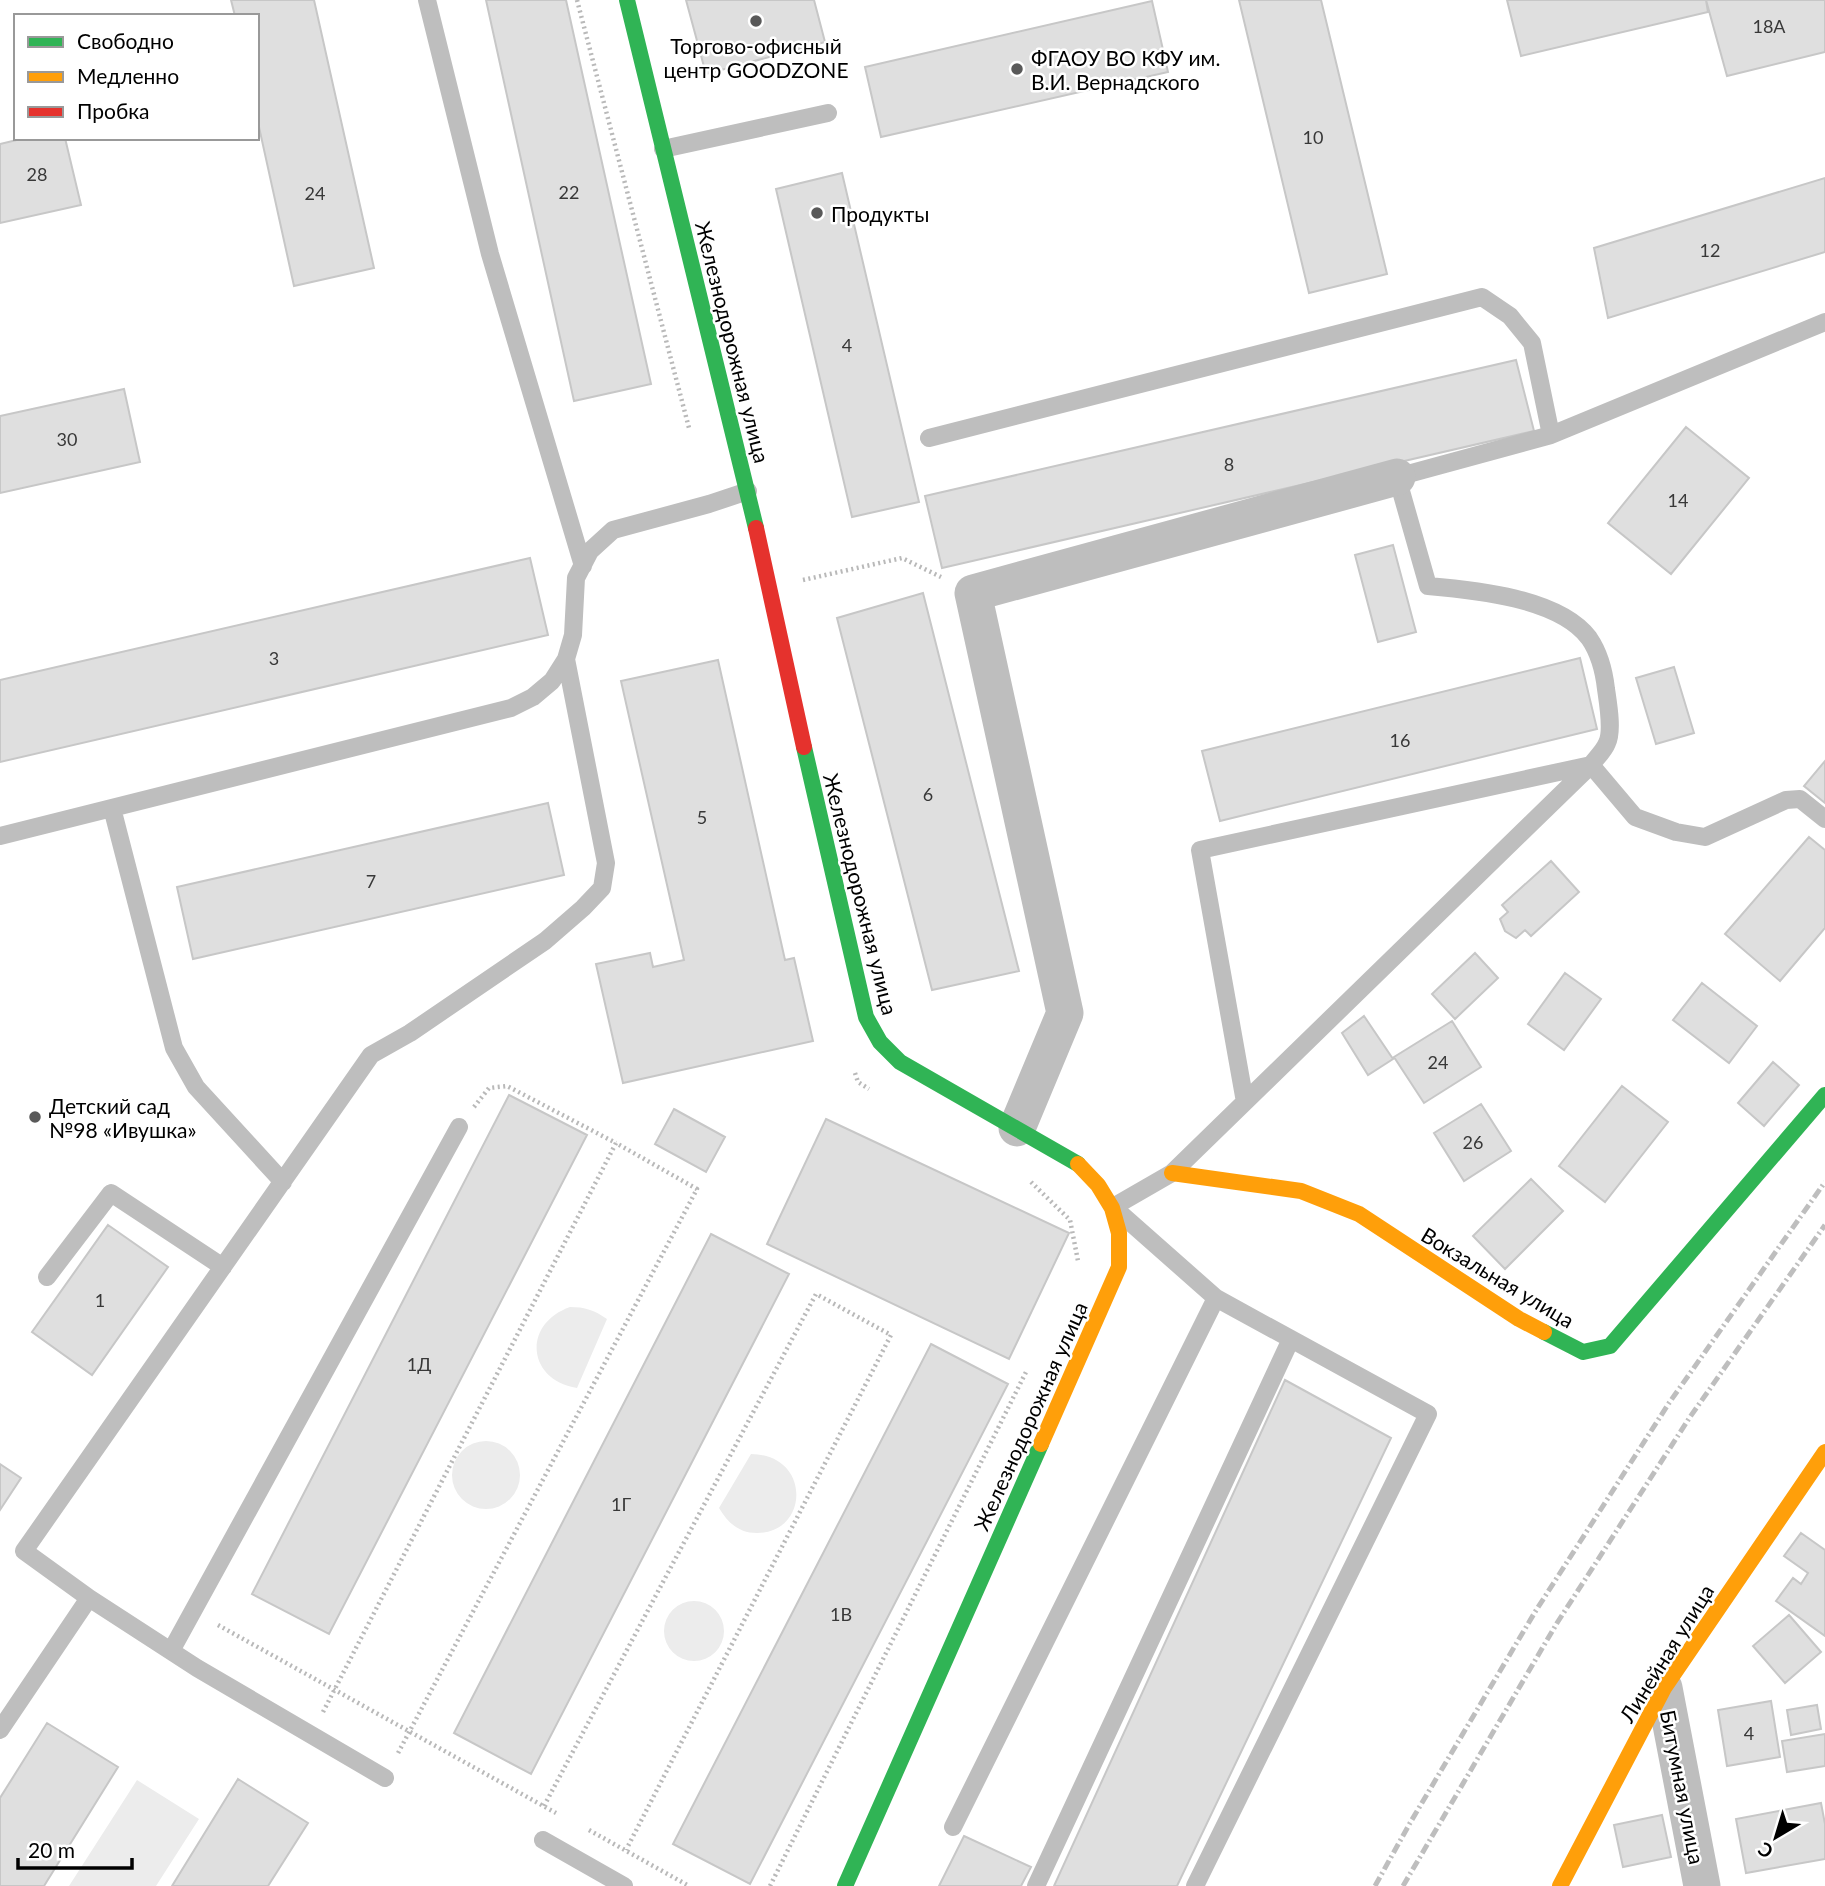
<svg xmlns="http://www.w3.org/2000/svg" width="1825" height="1886" font-family="Lato,sans-serif">
	<style>
		.green { fill: #ececec }
		.building { fill: #dfdfdf; stroke: #c7c7c7; stroke-width: 2 }
		.lines { fill: none; stroke-linecap: round; stroke-linejoin: round }
		.path { stroke: #b9b9b9; stroke-width: 4.5; stroke-dasharray: 2 3.5; stroke-linecap: butt }
		.lane { stroke: #bebebe; stroke-width: 18 }
		.street { stroke: #bebebe; stroke-width: 37 }
		.fast { stroke: #30b455; stroke-width: 16 }
		.slow { stroke: #ff9f0a; stroke-width: 16 }
		.jam { stroke: #e5322d; stroke-width: 16 }
		.rail { stroke: #bebebe; stroke-width: 5; stroke-dasharray: 10 3.5 2 3.5; stroke-linecap: butt }
		.poi-dot { fill: #595959; stroke: #fff; stroke-width: 2.5 }
		.labels { text-anchor: middle; dominant-baseline: central; stroke-width: 5; stroke-linejoin: round; paint-order: stroke }
		.number-label { font-size: 18px; fill: #383838 }
		.poi-label { font-size: 21px; fill: #000; stroke: #fff; text-anchor: start }
		.street-label { font-size: 21px; fill: #000; stroke: #fff }
	</style>
	<rect width="100%" height="100%" fill="#fff"/>
	<path class="green" d="M570,1307C585,1307 594,1310 607,1319L577,1388C527,1380 522,1324 570,1307Z
		M452 1475a34 34 0 1 1 68 0a34 34 0 1 1-68 0Z
		M751,1454C812,1455 809,1533 757,1533C739,1533 728,1523 719,1508Z
		M664 1631a30 30 0 1 1 60 0a30 30 0 1 1-60 0Z
		M137,1780L199,1819L156,1886H69Z"/>
	<path class="building" d="M231,0H314L374,268L294,286L257,118V16H235Z
		M486,0H566L651,384L574,401Z
		M686,0H814L825,42L706,74Z
		M1239,0H1321L1387,274L1309,293Z
		M1507,0H1706L1708,12L1521,56Z
		M1706,0H1825V52L1727,76Z
		M1152,1L1168,72L881,137L865,67Z
		M25,138H65L81,205L0,223V144Z
		M842,173L919,502L852,517L776,189Z
		M1825,178V252L1608,318L1594,248Z
		M1516,360L1534,431L942,568L925,496Z
		M124,389L140,462L0,493V416Z
		M1686,427L1749,478L1671,574L1608,523Z
		M1393,545L1416,632L1378,642L1355,555Z
		M530,558L548,635L0,762V680Z
		M923,593L1019,971L932,990L837,618Z
		M1580,658L1597,729L1220,821L1202,751Z
		M718,660L785,960L794,958L813,1041L623,1083L596,964L650,953L653,967L684,960L621,681Z
		M1674,667L1694,733L1656,744L1636,678Z
		M1825,761V803L1804,786Z
		M548,803L564,875L193,959L177,887Z
		M1809,837L1825,850V928L1780,981L1725,934Z
		M1551,861L1579,892L1531,936L1525,930L1516,938L1505,931L1500,919L1508,912L1502,905Z
		M1475,953L1498,978L1455,1019L1432,994Z
		M1565,973L1601,999L1564,1050L1528,1024Z
		M1702,983L1757,1026L1729,1063L1673,1020Z
		M1364,1016L1393,1059L1368,1075L1342,1033Z
		M1452,1021L1481,1067L1424,1103L1394,1057Z
		M1773,1062L1799,1085L1764,1126L1738,1103Z
		M1622,1086L1668,1122L1605,1202L1559,1166Z
		M509,1095L587,1135L329,1634L252,1594Z
		M1481,1104L1511,1151L1464,1181L1434,1133Z
		M674,1109L725,1137L706,1172L655,1144Z
		M826,1119L1069,1233L1009,1359L767,1244Z
		M1531,1179L1563,1211L1505,1269L1473,1236Z
		M108,1225L168,1267L92,1375L32,1332Z
		M711,1234L789,1274L531,1774L454,1733Z
		M931,1344L1008,1384L750,1884L673,1844Z
		M1285,1380L1391,1438L1177,1886H1054Z
		M0,1464L21,1478L0,1510Z
		M1801,1533L1825,1550V1636L1776,1601L1793,1578L1801,1584L1808,1573L1784,1556Z
		M1789,1615L1821,1652L1785,1683L1753,1646Z
		M1771,1701L1780,1757L1727,1766L1718,1710Z
		M1817,1705L1821,1729L1791,1735L1787,1710Z
		M47,1723L118,1767L44,1886H0V1798Z
		M1825,1734V1766L1787,1772L1782,1741Z
		M238,1779L308,1823L268,1886H172Z
		M1821,1803L1825,1824V1859L1746,1873L1736,1819Z
		M1662,1815L1671,1857L1623,1867L1614,1825Z
		M964,1836L1031,1867L1021,1886H939Z"/>
	<g class="lines">
		<path class="path" d="M577,0L689,428
			M803,580L902,558L941,577
			M855,1073L858,1082L869,1089
			M474,1107L489,1088L507,1086L616,1143
			M1031,1182L1070,1220L1078,1261
			M218,1625L556,1813
			M323,1712L616,1143L697,1189L397,1755
			M544,1806L816,1294L891,1335L626,1850
			M589,1830L689,1886
			M770,1886L1027,1370"/>
		<path class="lane" d="M427,0L490,254L583,566
			M663,149L828,113
			M1551,435L1825,322
			M929,438L1482,297L1510,316L1532,343L1551,435L1397,477L1428,586C1475,590 1559,598 1589,638C1600,654 1604,671 1606,689C1608,703 1613,731 1607,743C1604,751 1596,758 1591,765L1172,1173L1113,1207L1216,1298
			M1591,765L1635,817L1676,832L1705,837L1786,800L1800,799L1825,819
			M112,808L174,1048L196,1087L283,1182
			M0,836L511,708L533,697L552,681L566,659L573,635L576,578L590,551L613,530L709,504L748,491
			M1245,1102L1200,850L1591,765
			M47,1277L111,1193L223,1267
			M171,1651L459,1127
			M0,1730L89,1598
			M385,1778L197,1668L89,1598L24,1551L371,1055L410,1033L545,941L583,908L602,888L606,863L566,659
			M953,1827L1216,1298L1428,1414L1195,1886
			M543,1840L624,1886
			M1036,1886L1291,1339"/>
		<path class="street" d="M1017,1128L1065,1013L973,593L1397,477
			M1664,1688L1702,1886"/>
		<path class="fast" d="M627,0L756,528
			M804,747L866,1017L880,1042L900,1062L1078,1164
			M1544,1332L1583,1352L1610,1346L1825,1095
			M845,1886L1041,1444"/>
		<path class="slow" d="M1172,1173L1301,1191L1359,1214L1519,1319L1544,1332
			M1041,1444L1119,1267V1233L1112,1208L1098,1185L1078,1164
			M1560,1886L1664,1688L1825,1452"/>
		<path class="jam" d="M756,528L804,747"/>
		<path class="rail" d="M1375,1886L1410,1823L1535,1612L1669,1403L1825,1182
			M1403,1886L1557,1623L1690,1417L1825,1225"/>
	</g>
	<g class="poi-dot">
		<circle cx="756" cy="21" r="7"/>
		<circle cx="1017" cy="69" r="7"/>
		<circle cx="817" cy="213" r="7"/>
		<circle cx="35" cy="1117" r="7"/>
	</g>
	<g class="labels">
		<g class="number-label">
			<text x="1769" y="26">18А</text>
			<text x="1313" y="137">10</text>
			<text x="37" y="174">28</text>
			<text x="569" y="192">22</text>
			<text x="315" y="193">24</text>
			<text x="1710" y="250">12</text>
			<text x="847" y="345">4</text>
			<text x="67" y="439">30</text>
			<text x="1229" y="464">8</text>
			<text x="1678" y="500">14</text>
			<text x="274" y="658">3</text>
			<text x="1400" y="740">16</text>
			<text x="928" y="794">6</text>
			<text x="702" y="817">5</text>
			<text x="371" y="881">7</text>
			<text x="1438" y="1062">24</text>
			<text x="1473" y="1142">26</text>
			<text x="100" y="1300">1</text>
			<text x="419" y="1364">1Д</text>
			<text x="621" y="1504">1Г</text>
			<text x="841" y="1614">1В</text>
			<text x="1749" y="1733">4</text>
		</g>
		<g class="poi-label">
			<text x="756" y="45" text-anchor="middle">Торгово-офисный<tspan x="756" dy="24">центр GOODZONE</tspan></text>
			<text x="1031" y="57">ФГАОУ ВО КФУ им.<tspan x="1031" dy="24">В.И. Вернадского</tspan></text>
			<text x="831" y="213">Продукты</text>
			<text x="49" y="1105">Детский сад<tspan x="49" dy="24">№98 «Ивушка»</tspan></text>
		</g>
		<g class="street-label">
			<text transform="translate(733 342) rotate(76)">Железнодорожная улица</text>
			<text transform="translate(861 894) rotate(76)">Железнодорожная улица</text>
			<text transform="translate(1498 1277) rotate(31)">Вокзальная улица</text>
			<text transform="translate(1030 1416) rotate(-66)">Железнодорожная улица</text>
			<text transform="translate(1666 1653) rotate(-58)">Линейная улица</text>
			<text transform="translate(1683 1787) rotate(79)">Битумная улица</text>
		</g>
	</g>
	<rect x="14" y="14" width="245" height="126" fill="#ffffff" stroke="#999999" stroke-width="2"/>
	<rect x="28" y="37" width="35" height="10" fill="#30b455" stroke="#999999" stroke-width="2"/>
	<text x="77" y="49" font-size="21" fill="#000000">Свободно</text>
	<rect x="28" y="72" width="35" height="10" fill="#ff9f0a" stroke="#999999" stroke-width="2"/>
	<text x="77" y="84" font-size="21" fill="#000000">Медленно</text>
	<rect x="28" y="107" width="35" height="10" fill="#e5322d" stroke="#999999" stroke-width="2"/>
	<text x="77" y="119" font-size="21" fill="#000000">Пробка</text>
	<g transform="translate(1776 1837) rotate(218)" stroke="#ffffff" stroke-width="5" paint-order="stroke">
	<path d="M0-5L12 26L0 18L-12 26Z" fill="#000000"/>
	<text y="-10" font-size="19" font-weight="bold" text-anchor="middle" fill="#000000">С</text>
	</g>
	<path d="M18 1858v10h114v-10" fill="none" stroke="#000000" stroke-width="3.5"/>
	<text x="28" y="1858" font-size="21" fill="#000000" stroke="#ffffff" stroke-width="5" paint-order="stroke">20 m</text>
</svg>
